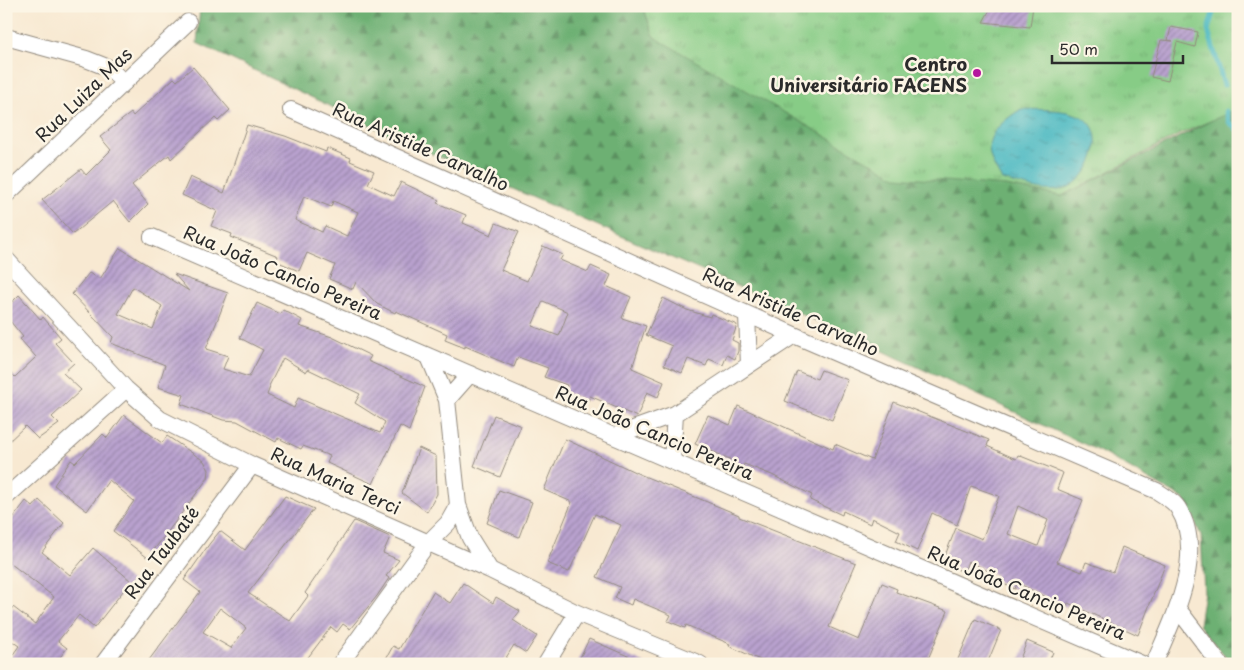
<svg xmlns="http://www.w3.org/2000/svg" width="1244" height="670" font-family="'Playpen Sans',sans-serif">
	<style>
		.forest { fill: url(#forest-firs); stroke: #4c6e4f }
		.park { fill: url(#park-tufts); stroke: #597c58 }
		.water { fill: url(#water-ripples); stroke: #3b7276 }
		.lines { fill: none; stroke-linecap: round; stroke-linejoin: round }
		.stream { stroke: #4bb9c2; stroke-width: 5 }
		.building { fill: url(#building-hatch); fill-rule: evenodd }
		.minor-casing { stroke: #928a7e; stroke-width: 18 }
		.minor { stroke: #fff; stroke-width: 16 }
		.poi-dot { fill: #b5179e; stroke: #fcf5e5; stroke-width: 2 }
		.labels { text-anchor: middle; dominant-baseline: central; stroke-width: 5; stroke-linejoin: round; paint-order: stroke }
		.poi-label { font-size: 18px; font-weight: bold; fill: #2b2b2b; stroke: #fcf5e5; text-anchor: end }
		.street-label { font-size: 18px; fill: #2b2b2b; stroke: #fcf5e5 }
	</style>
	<defs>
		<pattern id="forest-firs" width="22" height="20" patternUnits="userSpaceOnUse" patternTransform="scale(1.25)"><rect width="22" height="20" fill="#6db073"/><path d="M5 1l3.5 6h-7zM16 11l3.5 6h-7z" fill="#5a8f5f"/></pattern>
		<pattern id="park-tufts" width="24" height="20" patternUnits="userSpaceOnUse" patternTransform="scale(1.25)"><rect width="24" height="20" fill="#87cc86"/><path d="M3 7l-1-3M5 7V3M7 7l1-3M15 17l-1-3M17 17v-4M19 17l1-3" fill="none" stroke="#75af74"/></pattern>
		<pattern id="water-ripples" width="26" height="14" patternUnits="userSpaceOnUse" patternTransform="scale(1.25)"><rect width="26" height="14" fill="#4bb9c2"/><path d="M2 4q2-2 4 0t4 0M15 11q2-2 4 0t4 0" fill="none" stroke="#3f979e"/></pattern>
		<pattern id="building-hatch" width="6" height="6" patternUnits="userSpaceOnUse" patternTransform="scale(1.25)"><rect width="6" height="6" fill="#b9a2cf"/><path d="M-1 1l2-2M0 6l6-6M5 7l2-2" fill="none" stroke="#9784a8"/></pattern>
	</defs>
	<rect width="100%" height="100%" fill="#fcf5e5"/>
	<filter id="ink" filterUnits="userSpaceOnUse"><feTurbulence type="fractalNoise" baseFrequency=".02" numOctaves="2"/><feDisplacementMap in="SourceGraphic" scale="10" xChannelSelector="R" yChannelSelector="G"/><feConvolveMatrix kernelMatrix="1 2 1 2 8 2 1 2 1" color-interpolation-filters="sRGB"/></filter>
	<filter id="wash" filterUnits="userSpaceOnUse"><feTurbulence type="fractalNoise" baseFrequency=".0096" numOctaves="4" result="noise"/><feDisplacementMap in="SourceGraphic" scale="20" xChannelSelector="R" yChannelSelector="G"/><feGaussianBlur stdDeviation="1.12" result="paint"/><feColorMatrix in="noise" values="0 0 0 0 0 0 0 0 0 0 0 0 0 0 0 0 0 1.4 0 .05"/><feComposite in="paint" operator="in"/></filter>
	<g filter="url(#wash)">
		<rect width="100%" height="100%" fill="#f8e9d2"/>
		<path class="forest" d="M200,6H643L654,37L1006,186L1062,196L1238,107V664H1232L1199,625L1204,592L1201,535L1184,499L1097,450L831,327L414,146L197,43Z"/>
		<path class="park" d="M643,6H1238V109L1180,134L1062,196L1006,186L896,177L654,37Z"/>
		<path class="water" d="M1021,109C1040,110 1064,108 1082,117C1112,133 1089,183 1063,189C1044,194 1021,184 1002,180C979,145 988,131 1021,109Z"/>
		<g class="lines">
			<path class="stream" d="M1215,6L1208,30L1224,85
				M1226,111L1229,122L1238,130"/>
		</g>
		<g id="blocks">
			<path class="building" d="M992,6H1033L1030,27L983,22Z
				M1171,27L1198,32L1195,47L1177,42L1168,81L1151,77L1161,40L1173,41L1168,40Z
				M193,67L230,110L218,121L215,118L171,159L169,155L132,185L148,204L130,222L113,201L73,234L42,200L81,169L86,175L111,150L100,137L131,113L133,116L174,78L177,81Z
				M247,125L285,136L326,152L327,148L351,158L350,161L374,171L368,184L394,196L401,182L439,200L437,203L466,215L463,223L491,235L496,223L519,232L501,270L527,281L543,246L563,255L560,260L588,272L591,266L611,275L606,286L631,297L622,318L646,326L632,368L664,382L658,397L647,392L637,417L590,396L588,401L565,392L567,385L544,377L548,368L518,357L514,367L465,346V348L445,340L447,334L396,311L395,313L377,304L356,282L353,289L329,279L335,265L307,253L299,271L276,261L278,256L231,237L232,234L211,226L217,211L182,195L190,177L224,193ZM304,196L331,207L333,201L358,212L347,236L325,226L322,232L295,220ZM543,301L568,312L559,336L532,326Z
				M120,248L189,291L174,274L228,293L206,349L228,356L223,369L249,377L263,350L240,338L257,303L281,314L283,310L302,320L299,326L332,337L371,356L368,361L425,387L409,431L400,426L373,484L327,463L330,456L303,446L301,449L278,438L276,442L237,421L223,420L181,404L184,395L158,387L165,365L111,343L113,337L72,294L89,273L100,279ZM133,287L162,306L153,329L118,314ZM283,358L306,372L308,369L360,394L355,403L385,422L380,433L298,398L294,408L267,395L270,387L269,386Z
				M19,295L41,320L43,317L61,338L55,343L74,363L63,373L81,390L52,417L59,424L38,439L25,426L6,444V368L15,377L36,357L20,339L23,337L6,316V308Z
				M663,298L687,310L710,317L711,314L737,325L732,340L738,343V351L735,359L727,355L723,365L709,359L706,366L688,359L682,373L664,365L672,346L646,335Z
				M821,370L848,380L832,420L785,401L797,371L817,379Z
				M894,402L989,440L987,446L1016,459L1018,455L1063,473L1057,489L1083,500L1057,562L1082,572L1086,562L1113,572L1122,547L1165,565L1138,635L1068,603L1067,607L1017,583L1015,589L994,580L996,575L968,561L964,572L942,563L956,528L982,539L999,496L971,486L957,525L932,513L917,551L896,541L900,532L872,518L870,524L843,511L842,515L810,500L812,495L772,475L744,464L741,471L728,465L730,459L695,444L708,415L730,425L738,406L833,449L835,444L872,460ZM1018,506L1048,520L1038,546L1008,534Z
				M124,415L162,443L167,436L204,461L209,470L208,478L148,558L113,531L134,501L109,480L87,511L54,485L71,460L75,463L103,434L107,438Z
				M494,415L521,426L500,477L474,466Z
				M565,439L639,474L739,515V517L856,563L829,627L859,640L882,583L897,589L896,592L948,611L926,664H769L729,646L730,644L686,625L685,628L668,621L671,615L633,599L631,605L615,598L620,587L597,577L621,525L595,514L569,572L547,563L572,502L544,490Z
				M419,448L436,456L437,494L427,512L402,493Z
				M499,490L532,502L519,537L487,523Z
				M285,496L314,509L248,593L290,621L308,596L305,593L354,521L390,537L383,553L399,560L386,576L389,578L377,596L350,629L343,624L337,632L331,627L303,664H146L200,592L184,580L210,543L220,531L245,550ZM220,608L246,628L231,648L203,632Z
				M39,500L64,523L42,552L70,575L93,548L131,581L94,628L79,615L58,641L67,648L55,664H6L19,646L6,637V616L13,607L35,624L54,597L6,560V527L26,501L33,507Z
				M463,583L493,603L496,597L520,611L513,620L537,636L526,653L514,645L502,664H383L393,646L399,649L433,592L450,603Z
				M975,619L1001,630L987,664H956Z
				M589,639L646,664H577Z
				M1027,641L1053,652L1048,664H1018Z"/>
		</g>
	</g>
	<g filter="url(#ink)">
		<use href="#blocks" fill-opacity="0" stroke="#928a7e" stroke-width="1"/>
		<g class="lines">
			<defs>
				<path id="minor" d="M6,37L86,59L109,68L124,83
					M291,110L794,335L1157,491C1164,496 1174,501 1178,508C1207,554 1173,619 1154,664
					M6,195L188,22
					M152,237L1142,664
					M6,259L126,389L160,419L252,465L490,570L577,613L700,664
					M747,315L749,365
					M447,400L470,374
					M614,436L675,414L794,335
					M672,461L675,414
					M6,497L126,389
					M458,505L470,538L490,570
					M1178,609L1220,664
					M103,664L252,465
					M340,664L428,543L448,523L458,505L447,400L429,357
					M546,664L577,613"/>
			</defs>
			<use href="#minor" class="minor-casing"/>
			<use href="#minor" class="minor"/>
		</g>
	</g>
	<circle class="poi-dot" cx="977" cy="73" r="5"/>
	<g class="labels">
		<g class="poi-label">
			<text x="967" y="63">Centro<tspan x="967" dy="21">Universitário FACENS</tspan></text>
		</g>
		<g class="street-label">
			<text transform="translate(83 94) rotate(-44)">Rua Luiza Mas</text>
			<text transform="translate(421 146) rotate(24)">Rua Aristide Carvalho</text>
			<text transform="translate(283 272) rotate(23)">Rua João Cancio Pereira</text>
			<text transform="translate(791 311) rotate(24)">Rua Aristide Carvalho</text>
			<text transform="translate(655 432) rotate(23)">Rua João Cancio Pereira</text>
			<text transform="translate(336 480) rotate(24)">Rua Maria Terci</text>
			<text transform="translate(161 552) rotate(-53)">Rua Taubaté</text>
			<text transform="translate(1027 592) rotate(23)">Rua João Cancio Pereira</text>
		</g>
	</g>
	<rect width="1244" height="670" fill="none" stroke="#fcf5e5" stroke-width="25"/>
	<path d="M1052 55v8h131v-8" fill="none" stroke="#2b2b2b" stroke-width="2.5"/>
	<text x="1059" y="55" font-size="15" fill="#2b2b2b" stroke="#fcf5e5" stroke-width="4" paint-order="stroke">50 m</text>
</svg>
